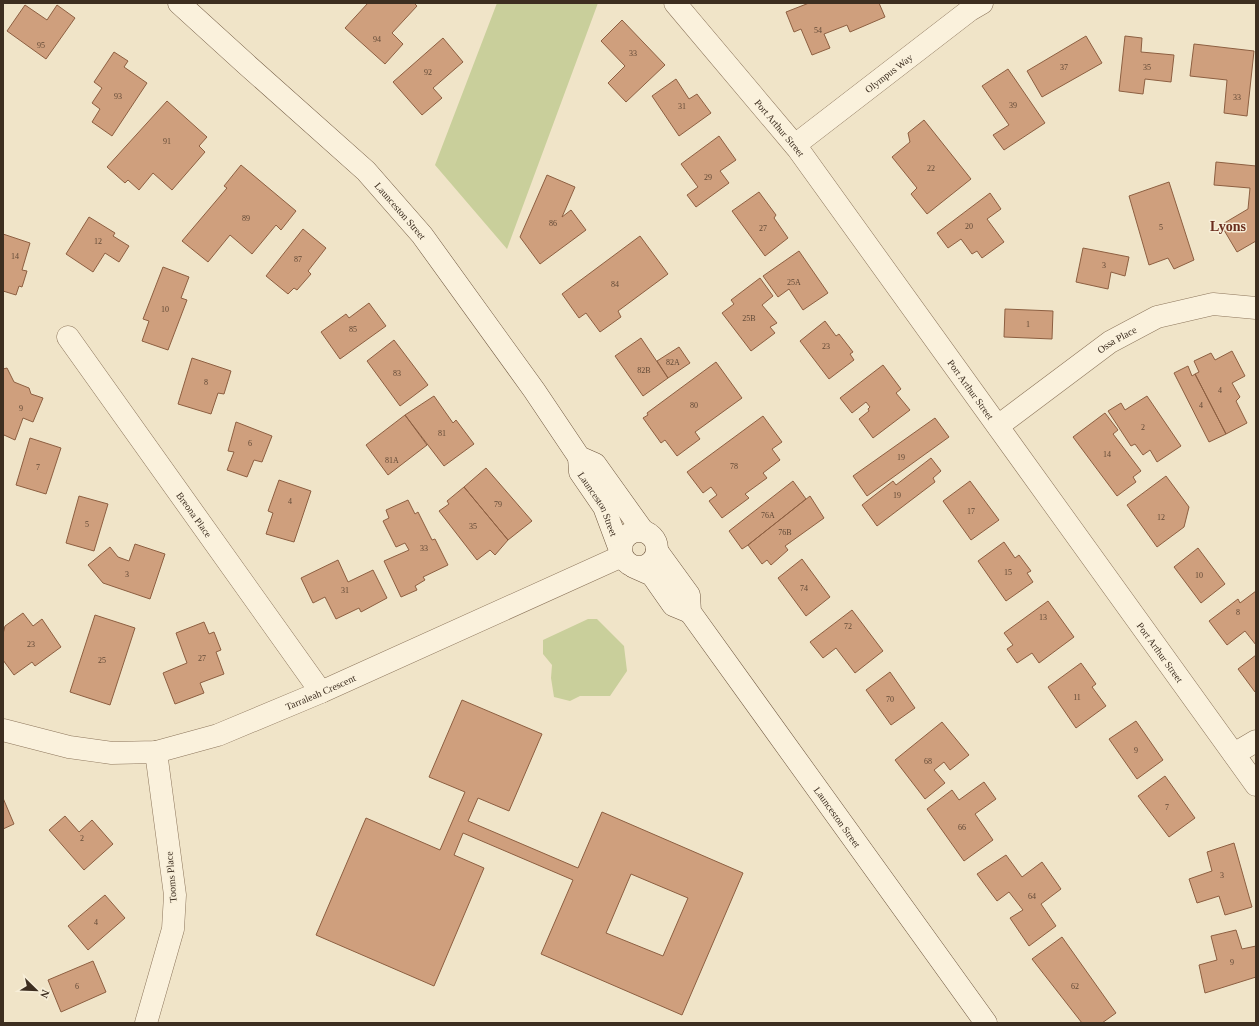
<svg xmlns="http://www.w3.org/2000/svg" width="1259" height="1026" font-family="Georgia,serif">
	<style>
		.green { fill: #c9cf9b }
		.building { fill: #cf9f7d; stroke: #8d5f41; fill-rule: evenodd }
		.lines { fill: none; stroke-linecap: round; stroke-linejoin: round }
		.minor-casing { stroke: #8d765c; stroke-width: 23 }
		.secondary-casing { stroke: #6f573f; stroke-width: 23 }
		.minor { stroke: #faf1dc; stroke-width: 22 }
		.secondary { stroke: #faf1dc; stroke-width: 22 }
		.labels { text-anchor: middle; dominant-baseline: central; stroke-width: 3; stroke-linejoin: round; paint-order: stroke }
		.number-label { font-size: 8px; fill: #624a37 }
		.street-label { font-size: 10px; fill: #3d2e20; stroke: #f7eed8 }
		.district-label { font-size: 14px; font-weight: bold; fill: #6b2e1e; stroke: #f7eed8 }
	</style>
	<rect width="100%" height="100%" fill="#f0e4c8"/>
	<path class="green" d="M497,3H598L507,249L435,165Z
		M588,619H597L624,646L627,671L610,696H580L570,701L554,697L551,678L552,665L543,654V640Z"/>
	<path class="building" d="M368,3H414L417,6L392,33L403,44L385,64L345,28Z
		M809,3H879L885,17L850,32L847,25L824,34L830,48L812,55L801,29L794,32L786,12Z
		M25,5L47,20L57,5L75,18L46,59L7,31Z
		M622,20L665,65L626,102L608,83L625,66L601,41Z
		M1086,36L1102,63L1042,97L1027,71Z
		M1125,36L1142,38L1141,52L1174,55L1171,82L1145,79L1143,94L1119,91Z
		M443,38L463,62L433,88L442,98L422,115L393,82Z
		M1194,44L1254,51L1247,116L1224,113L1227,80L1190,76Z
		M114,52L128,61L124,67L147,83L112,136L92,122L100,109L92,103L102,88L94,82Z
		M1008,69L1045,123L1004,150L993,135L1009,125L982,86Z
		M676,79L689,99L697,94L711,113L679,136L652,96Z
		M167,101L207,137L199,146L205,152L172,190L153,173L139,190L128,180L125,183L107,167Z
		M924,120L971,179L927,214L911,194L917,188L892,157L910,142L908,133Z
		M719,136L736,160L720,171L729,183L696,207L687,195L698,187L681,164Z
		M1216,162L1256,166V241L1237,252L1221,225L1248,209L1250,188L1214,185Z
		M241,165L296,211L281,230L276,225L252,254L230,235L208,262L182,241L227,188L224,186Z
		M547,175L575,187L562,217L571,210L586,230L540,264L520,237Z
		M1169,182L1194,260L1174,269L1168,258L1149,265L1129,196Z
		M759,192L776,215L774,218L788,238L765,256L732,211Z
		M990,193L1001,209L987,219L1004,242L982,258L977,251L972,254L961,239L948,248L937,233Z
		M89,217L115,233L113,236L129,246L119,262L105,253L93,272L66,254Z
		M303,229L326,248L308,271L311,274L297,290L294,288L288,294L266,276Z
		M3,234L30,243L22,270L27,271L22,287L19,286L16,295L3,291Z
		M640,236L668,274L618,311L621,317L600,332L586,313L579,318L562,294Z
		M1083,248L1129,257L1125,276L1111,272L1108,289L1076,282Z
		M799,251L828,293L803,310L789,289L778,297L763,276Z
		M163,267L189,277L181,298L187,300L168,350L142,341L149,321L143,319Z
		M760,278L773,296L762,305L777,323L770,327L775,333L751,351L722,313L734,304L731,300Z
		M369,303L386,326L340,359L321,332L346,314L349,318Z
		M1005,309L1053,311L1052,339L1004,337Z
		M825,321L836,336L839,334L853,352L850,354L854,360L829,379L800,341Z
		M641,338L668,378L643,396L615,356Z
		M394,340L428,385L400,406L367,361Z
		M679,347L690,363L668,378L657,361Z
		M1232,351L1245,376L1232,383L1240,397L1236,401L1247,423L1226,434L1195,374L1199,372L1194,361L1211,353L1215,360Z
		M192,358L231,371L224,394L218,393L211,414L178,404Z
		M716,362L742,398L695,432L700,439L677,456L665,440L661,443L643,418L648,415L647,413Z
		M883,365L901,389L896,393L910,410L873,438L859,419L869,411L868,409L870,407L866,402L852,413L840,398Z
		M1188,366L1192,376L1195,374L1226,434L1209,442L1174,373Z
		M7,368L14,382L29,388L31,394L43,398L33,422L23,418L15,440L4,435L3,437V369Z
		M434,396L453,423L456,420L474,444L444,466L405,415Z
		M1147,396L1181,446L1157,462L1150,450L1143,455L1135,444L1131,446L1108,411L1121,403L1125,410Z
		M1105,413L1118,430L1113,434L1141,471L1133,477L1136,482L1117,496L1073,437Z
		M405,415L427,445L388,475L366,445Z
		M763,416L782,442L772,449L780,460L763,473L767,478L745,494L749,498L722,518L709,501L717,495L711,487L703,493L687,472Z
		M935,418L949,437L867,496L853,476Z
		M236,422L272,436L262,462L254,460L247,477L227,470L234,452L228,451Z
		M30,438L61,448L46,494L16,485Z
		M931,458L941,471L933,478L935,482L877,526L862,505L893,481L896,485Z
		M486,468L532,521L508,540L464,487Z
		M1166,476L1189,507L1184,527L1157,547L1127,505Z
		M279,480L311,491L294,542L266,534L273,513L268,511Z
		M793,481L806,499L748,545L742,549L729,531Z
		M970,481L999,520L971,540L943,501Z
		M464,487L508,540L495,555L490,550L477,560L439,511L449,504L447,501Z
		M79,496L108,504L94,551L66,543Z
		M810,496L824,518L785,546L788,550L771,565L767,560L762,564L748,545Z
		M408,500L415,514L418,512L432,540L435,539L448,565L423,577L425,580L415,586L417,590L401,597L384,561L409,550L405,543L396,547L383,521L389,518L386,510Z
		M1004,542L1015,558L1019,555L1031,571L1027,573L1033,582L1006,601L978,561Z
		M135,544L165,554L150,599L103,583L88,565L110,547L118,557L129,561Z
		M1198,548L1225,584L1201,603L1174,567Z
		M802,559L830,597L806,616L778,578Z
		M338,560L348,582L373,570L387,598L361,612L359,608L336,619L325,597L313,603L301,578Z
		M1256,591V645L1245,631L1227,645L1209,621L1238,599L1240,603Z
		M1048,601L1074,637L1039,663L1032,653L1017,663L1007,649L1013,645L1004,633Z
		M852,610L883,651L855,673L836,648L823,658L810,642Z
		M23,613L33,626L42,619L61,647L35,666L32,662L14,675L3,660V645L4,644L3,643V634L5,626Z
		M95,615L135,628L110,705L70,692Z
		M204,622L209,634L214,632L221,650L216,652L224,674L200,683L204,693L175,704L163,673L187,663L176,633Z
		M1256,655V691L1255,692L1238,669Z
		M1081,663L1096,684L1092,687L1106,706L1076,728L1048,687Z
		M890,672L915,708L891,725L866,690Z
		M462,700L542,734L509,811L478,798L468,821L578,868L602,812L743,873L682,1015L541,954L573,880L463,833L454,855L484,868L434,986L316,935L366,818L440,850L465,792L429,777ZM631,874L688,898L663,956L606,933Z
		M1136,721L1163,760L1137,779L1109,739Z
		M942,722L969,755L950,770L944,762L934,770L945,783L925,799L895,760Z
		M1165,776L1195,818L1169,837L1138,796Z
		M984,782L996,799L975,814L993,840L964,861L927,809L952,790L959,800Z
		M3,798L14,824L3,829Z
		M65,816L79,832L92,820L113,844L84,870L49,830Z
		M1234,843L1252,907L1225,915L1219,896L1197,903L1189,879L1212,871L1207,852Z
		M1006,855L1022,877L1042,862L1061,889L1041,904L1056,926L1029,946L1010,918L1023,910L1009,892L997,901L977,874Z
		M105,895L125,918L88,950L68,926Z
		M1236,930L1242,949L1256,946V977L1205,993L1199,965L1217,960L1211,936Z
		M1062,937L1116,1013L1102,1023H1082L1032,959Z
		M93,961L106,992L61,1012L48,980Z"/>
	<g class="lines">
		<defs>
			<g id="minor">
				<path id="s1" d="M675,3L798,149L1256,785"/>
				<path id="s2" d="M795,145L970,10L982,3"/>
				<path id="s3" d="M68,337L321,692"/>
				<path id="s4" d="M998,426L1110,342L1157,317L1213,304L1256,308"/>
				<path id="s5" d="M3,730L69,747L112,753L156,752L218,735L321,692L622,556"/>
				<path d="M1234,754L1256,741"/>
				<path d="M146,1023L173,929L175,895L156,752"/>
			</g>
			<g id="secondary">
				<path id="s6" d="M179,3L246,64L366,171L422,235L534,390L579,457L595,464L643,531"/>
				<path id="s7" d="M579,457L580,472L604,507L620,550"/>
				<circle cx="639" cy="549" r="18"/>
				<path id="s8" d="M657,551L689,595L690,612L986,1023"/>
				<path d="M634,567L652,575L673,605L690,612"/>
			</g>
		</defs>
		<use href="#minor" class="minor-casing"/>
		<use href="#secondary" class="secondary-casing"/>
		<use href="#minor" class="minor"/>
		<use href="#secondary" class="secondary"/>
	</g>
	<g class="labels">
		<g class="number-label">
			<text x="818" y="30">54</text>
			<text x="377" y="39">94</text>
			<text x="41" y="45">95</text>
			<text x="633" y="53">33</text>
			<text x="1064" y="67">37</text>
			<text x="1147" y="67">35</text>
			<text x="428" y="72">92</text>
			<text x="118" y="96">93</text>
			<text x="1237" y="97">33</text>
			<text x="1013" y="105">39</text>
			<text x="682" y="106">31</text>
			<text x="167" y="141">91</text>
			<text x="931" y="168">22</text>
			<text x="708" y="177">29</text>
			<text x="246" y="218">89</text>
			<text x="553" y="223">86</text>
			<text x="969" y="226">20</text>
			<text x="1161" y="227">5</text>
			<text x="763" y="228">27</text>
			<text x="98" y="241">12</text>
			<text x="15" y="256">14</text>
			<text x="298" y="259">87</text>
			<text x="1104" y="265">3</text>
			<text x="794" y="282">25A</text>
			<text x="615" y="284">84</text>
			<text x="165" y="309">10</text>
			<text x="749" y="318">25B</text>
			<text x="1028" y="324">1</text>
			<text x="353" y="329">85</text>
			<text x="826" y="346">23</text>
			<text x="673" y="362">82A</text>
			<text x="644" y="370">82B</text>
			<text x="397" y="373">83</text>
			<text x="206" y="382">8</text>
			<text x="1220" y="390">4</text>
			<text x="694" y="405">80</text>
			<text x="1201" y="405">4</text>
			<text x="21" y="408">9</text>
			<text x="1143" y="427">2</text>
			<text x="442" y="433">81</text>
			<text x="250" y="443">6</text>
			<text x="1107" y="454">14</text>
			<text x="901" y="457">19</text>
			<text x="392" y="460">81A</text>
			<text x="734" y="466">78</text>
			<text x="38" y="467">7</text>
			<text x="897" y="495">19</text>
			<text x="290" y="501">4</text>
			<text x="498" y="504">79</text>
			<text x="971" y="511">17</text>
			<text x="768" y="515">76A</text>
			<text x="1161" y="517">12</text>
			<text x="87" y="524">5</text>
			<text x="473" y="526">35</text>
			<text x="785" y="532">76B</text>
			<text x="424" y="548">33</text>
			<text x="1008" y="572">15</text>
			<text x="127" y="574">3</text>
			<text x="1199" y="575">10</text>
			<text x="804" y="588">74</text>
			<text x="345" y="590">31</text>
			<text x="1238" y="612">8</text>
			<text x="1043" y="617">13</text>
			<text x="848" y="626">72</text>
			<text x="31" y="644">23</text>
			<text x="202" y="658">27</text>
			<text x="102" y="660">25</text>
			<text x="1077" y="697">11</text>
			<text x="890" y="699">70</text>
			<text x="1136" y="750">9</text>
			<text x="928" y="761">68</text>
			<text x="1167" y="807">7</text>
			<text x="962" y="827">66</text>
			<text x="82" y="838">2</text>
			<text x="1222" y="875">3</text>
			<text x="1032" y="896">64</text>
			<text x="96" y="922">4</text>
			<text x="1232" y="962">9</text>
			<text x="77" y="986">6</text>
			<text x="1075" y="986">62</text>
		</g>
		<g class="street-label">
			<text stroke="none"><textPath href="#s2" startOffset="118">Olympus Way</textPath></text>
			<text stroke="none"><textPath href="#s1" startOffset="163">Port Arthur Street</textPath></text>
			<text stroke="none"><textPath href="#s6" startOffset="304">Launceston Street</textPath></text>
			<text stroke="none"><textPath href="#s4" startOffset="147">Ossa Place</textPath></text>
			<text stroke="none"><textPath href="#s1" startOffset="487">Port Arthur Street</textPath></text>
			<text stroke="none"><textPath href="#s7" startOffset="52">Launceston Street</textPath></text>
			<text stroke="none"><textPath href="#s3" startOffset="218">Breona Place</textPath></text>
			<text stroke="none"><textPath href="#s1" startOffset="811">Port Arthur Street</textPath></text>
			<text stroke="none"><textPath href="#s5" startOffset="331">Tarraleah Crescent</textPath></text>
			<text stroke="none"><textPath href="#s8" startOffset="324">Launceston Street</textPath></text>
			<text transform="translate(171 877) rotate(-95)">Tooms Place</text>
		</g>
		<g class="district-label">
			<text x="1228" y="226">Lyons</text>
		</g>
	</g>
	<rect width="1259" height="1026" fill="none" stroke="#3d2e20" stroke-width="8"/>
	<g transform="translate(36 990) rotate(113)" stroke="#f7eed8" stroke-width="3" paint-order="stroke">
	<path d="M0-3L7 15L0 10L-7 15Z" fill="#3d2e20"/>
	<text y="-6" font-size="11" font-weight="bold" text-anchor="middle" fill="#3d2e20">N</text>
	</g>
</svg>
